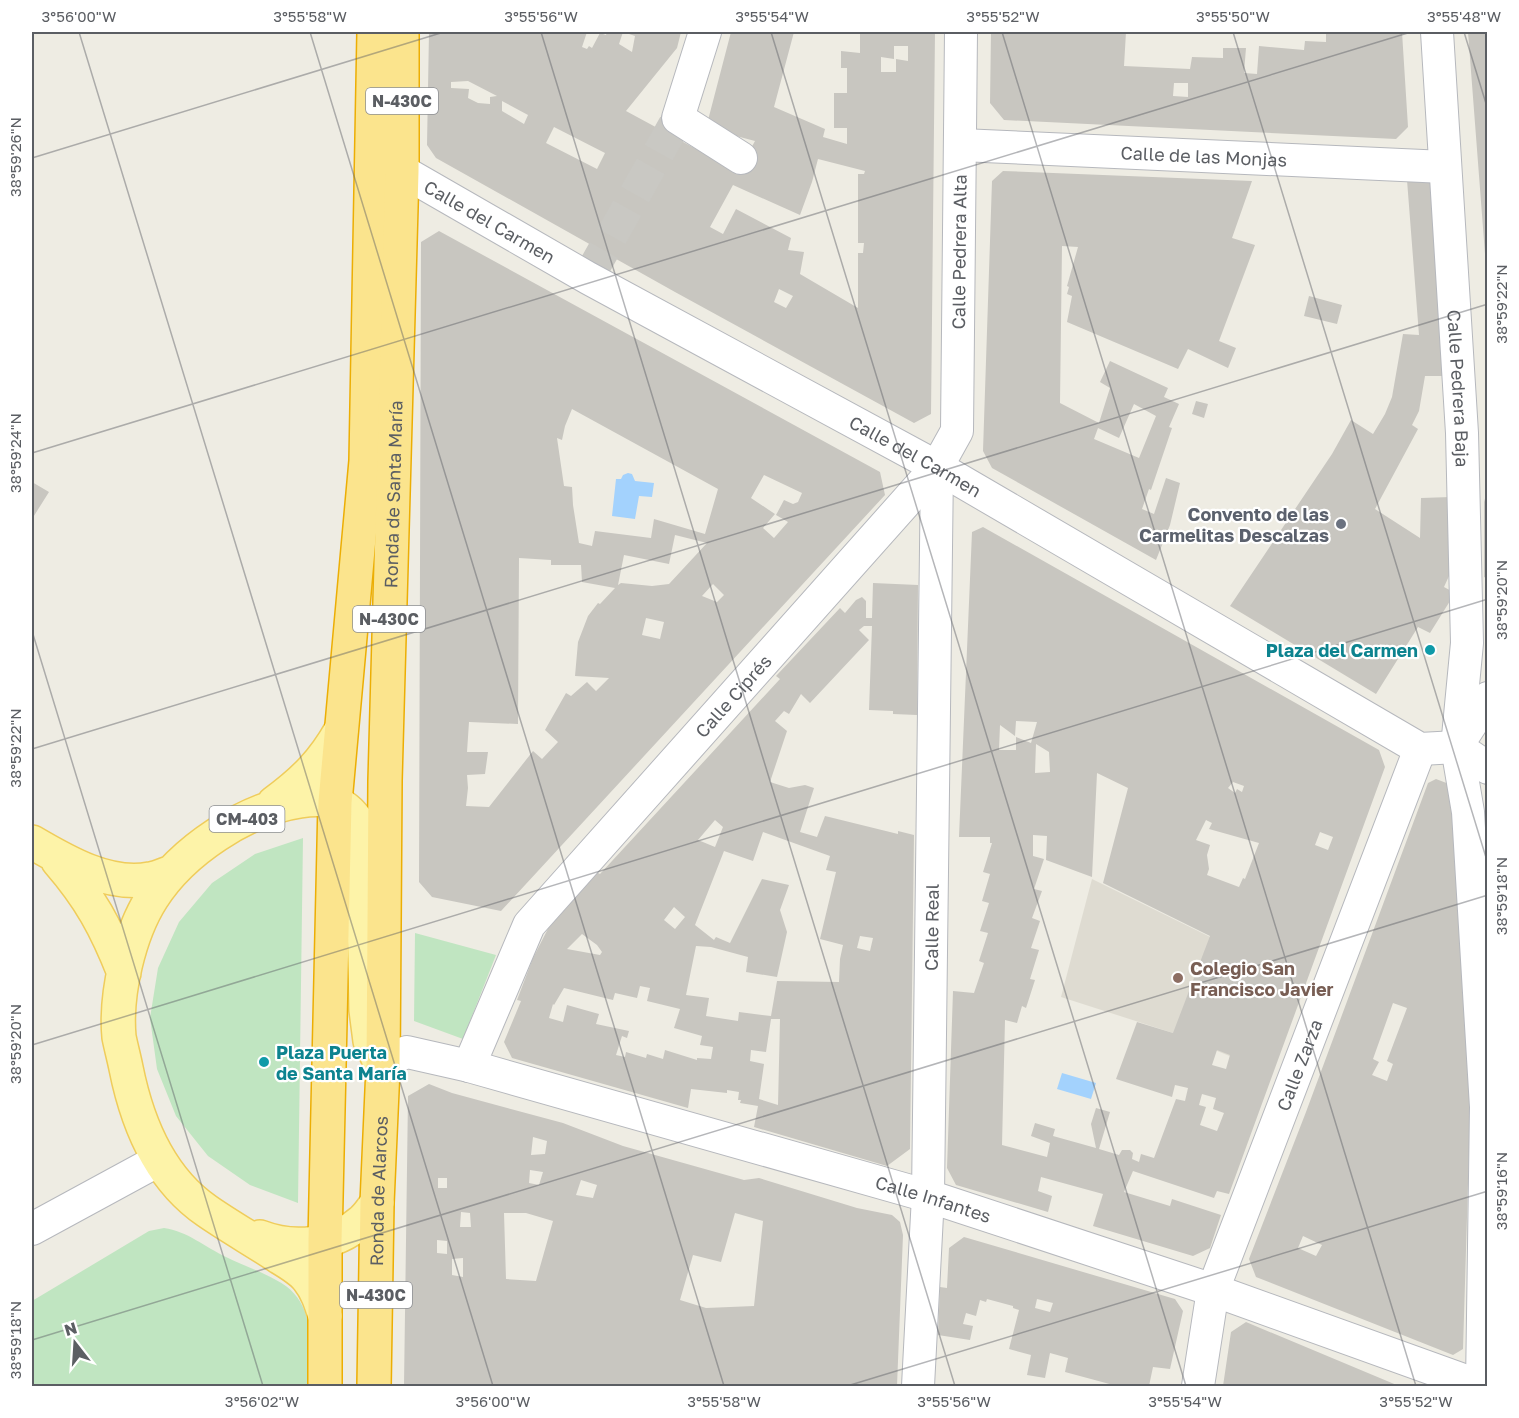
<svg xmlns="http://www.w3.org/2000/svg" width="1519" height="1418" font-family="'Golos Text',sans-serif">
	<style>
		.education { fill: #dedbd1 }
		.green { fill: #c0e5c1 }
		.water { fill: #a3d2fd }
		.building { fill: #c8c6c0; fill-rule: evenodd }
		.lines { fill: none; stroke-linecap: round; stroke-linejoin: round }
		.street-tunnel { stroke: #c9c8c3; stroke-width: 32; stroke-dasharray: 32 16; stroke-linecap: butt }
		.street-casing { stroke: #b6b8bd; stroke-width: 34 }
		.primary-casing { stroke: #efcc5b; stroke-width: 36 }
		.highway-casing { stroke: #ecae04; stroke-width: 36 }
		.street { stroke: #fff; stroke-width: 32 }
		.primary { stroke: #fdf3a8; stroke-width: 33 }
		.highway { stroke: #fbe48d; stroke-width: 33 }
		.ticks { fill: none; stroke: #5b5e63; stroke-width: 1.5; stroke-opacity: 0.45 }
		.worship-dot { fill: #6b7280; stroke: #fff; stroke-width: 2 }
		.culture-dot { fill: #0f9aa8; stroke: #fff; stroke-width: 2 }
		.education-dot { fill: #8d6e63; stroke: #fff; stroke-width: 2 }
		.labels { text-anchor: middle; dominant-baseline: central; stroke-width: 4.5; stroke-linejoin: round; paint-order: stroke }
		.shield { fill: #fff; stroke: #8c8e92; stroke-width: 1.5 }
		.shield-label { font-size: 16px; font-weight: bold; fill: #5b5e63 }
		.street-label { font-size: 18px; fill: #5b5e63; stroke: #fff }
		.worship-label { font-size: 18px; font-weight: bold; fill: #5b616d; stroke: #fff; text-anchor: end }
		.culture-label { font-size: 18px; font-weight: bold; fill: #0d838f; stroke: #fff; text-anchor: end }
		.education-label { font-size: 18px; font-weight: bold; fill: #785e54; stroke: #fff; text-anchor: start }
		.neatline { fill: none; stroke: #5b5e63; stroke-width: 2 }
		.ticks-label { font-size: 15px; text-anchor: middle; fill: #5b5e63 }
	</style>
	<rect width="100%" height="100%" fill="#eeece3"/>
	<path class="education" d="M1092,879L1290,976L1259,1068L1173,1033L1061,997Z"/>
	<path class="green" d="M303,838L298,1203L250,1185L208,1156L176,1116L157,1069L150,1018L158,968L179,922L212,883L255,854Z
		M415,933L496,955L463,1039L414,1021Z
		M164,1228C187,1231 205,1247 226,1257C242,1265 260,1271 276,1280C318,1301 310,1347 310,1386H32V1301L149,1231Z"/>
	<path class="water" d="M628,473L632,474L635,481L654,483L652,497L639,496L635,519L612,516L616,479H621L623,475Z
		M1062,1073L1096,1083L1091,1099L1057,1089Z"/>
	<path class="building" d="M429,32H587L582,47L587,49L589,46L592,48L600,33L606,35L607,32H681L677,48L626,111L735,170L749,152L755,141L706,128L731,32H794L774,107L825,129L823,137L847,144V128H834V93H847V68H841V51L860,53V32H935L931,414L914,423L675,292L436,158L427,145ZM623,32L635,36L632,52L619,44ZM894,46H908V61L896,59V72H881V57L894,59ZM468,81L497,96L490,97V104L478,103L468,98L469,89L451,88V82ZM502,101L528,115L524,124L502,111ZM554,127L605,153L597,169L546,143ZM818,159L865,171L864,174H858V243H864L863,253H858V308L800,274L804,252L788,250L791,238L736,209L723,234L710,227L733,185L800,215L812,182ZM779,289L793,296L786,308L774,302Z
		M991,32H1126L1124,66L1190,69L1192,57L1223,58V48H1246L1244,73L1257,74L1259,46L1304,50L1305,41L1326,42V32H1402L1408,127L1396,139L1004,120L990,103ZM1174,83H1188V97L1173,96Z
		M1468,32H1488V267H1486Z
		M1003,171L1252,181L1232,238L1255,245L1219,341L1236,348L1228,368L1188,349L1178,369L1067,322L1072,296L1067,294L1069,287L1067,286L1078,247L1062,246L1060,403L1099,423L1110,388L1100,382L1110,361L1168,388L1164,397L1179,404L1169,427L1172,428L1151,490L1149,489L1142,509L1154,514L1166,478L1180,483L1170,525L1156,560L992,468L983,451L992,181ZM1134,404L1156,416L1139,458L1094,439L1098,428L1119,438Z
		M1407,180L1431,181L1445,376H1425L1419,411L1412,425L1418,429L1375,509L1420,538L1421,498L1451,497L1453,567L1444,587L1455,593L1430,633L1418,627L1376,694L1230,606L1332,454L1351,420L1373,434L1385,414L1392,397L1403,334L1419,335Z
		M439,231L880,472L885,495L501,911L432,897L419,882L421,242ZM572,409L718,489L705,534L654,519L651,538L595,531L592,546L579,543L573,505L572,487L564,486L557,438L562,440L565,426ZM764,475L802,493L798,502L793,504L784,500L776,515L788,522L774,538L763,528L775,514L751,498ZM675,535L707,543L669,584L652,586L621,583L618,585L624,555L669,564ZM519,558L551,560V565H581L582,582L615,588L600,604L598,603L588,616L578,642L575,676L609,678L596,691L587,682L571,696L566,693L545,730L558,742L542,759L533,751L489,807L466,806L468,788L467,775L485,774L488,752H467L469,722L518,724ZM713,584L724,595L717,602L702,596ZM646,618L664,622L660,639L642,635Z
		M1309,296L1342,305L1337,324L1304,316Z
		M1196,401L1208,404L1204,418L1192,414Z
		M32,482L49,492L32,519Z
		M1487,491H1488V579L1484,577V502Z
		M983,527L1379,750L1385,767L1229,1194L1217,1191L1214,1198L1133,1171L1124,1192L1170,1206L1172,1199L1221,1215L1210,1248L1193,1256L1093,1226L1103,1194L1041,1177L1038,1191L1052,1196L1048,1212L956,1185L947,1168L953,991L974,993L984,963L979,961L988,933L980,931L989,903L982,901L990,874L983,872L992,843H990V837H959L972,532ZM1016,721L1037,722L1031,743L1016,737V750H999L1000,725L1015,736ZM1036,744L1049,752L1050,772L1035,773ZM1097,773L1128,788L1103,883L1210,936L1173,1033L1137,1022L1116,1079L1172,1097L1175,1085L1188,1088L1185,1101L1176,1099L1154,1158L1141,1154L1139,1162L1132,1159L1133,1153L1130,1150H1122L1119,1155L1099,1149L1110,1112L1096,1108L1091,1124L1096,1148L1053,1136L1055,1129L1035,1123L1031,1136L1050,1143L1047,1157L1002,1145L1005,1020L1017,1023L1022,1006L1026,1008L1035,980L1030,979L1039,950L1031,948L1040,921L1032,918L1042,891L1034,889L1044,859L1033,856V835L1047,836L1046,860L1092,877ZM1233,782L1244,786L1242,792L1237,789L1235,793L1228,788ZM1206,820L1212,823L1209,829L1259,843L1245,879L1243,878L1239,887L1207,875L1209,869L1207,855L1210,845L1196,840ZM1320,832L1333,837L1328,850L1315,845ZM1217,1050L1230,1055L1226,1069L1212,1065ZM1202,1094L1216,1098L1213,1109L1224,1113L1217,1131L1200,1125L1206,1107L1199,1105Z
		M873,583L918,585L917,715L893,714V711L869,710L872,626H864L859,630L869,640L810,703L801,694L789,714L784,711L775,721L787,731L770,782L789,788L805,785L814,788L800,832L817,837L825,816L898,834V831L914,835L910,1149L887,1166L754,1127L758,1106L740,1103L741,1100H738L739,1092L727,1090V1093L691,1089L688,1108L512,1058L504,1042L521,1001L517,1000L533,958L554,917L596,872L600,874L780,679L776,676L840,608L845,613L856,600L862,597L866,601V618H872ZM715,820L723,827L715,847L698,840ZM763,832L830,856L826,870L836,872L820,939L843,945L840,959L839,982L777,981L771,1016L739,1012L738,1021L706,1016L709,998L686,995L696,946L711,947L748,957L746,972L777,977L787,932L780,910L789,885L762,879L730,943L716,937L714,940L695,925L724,851L753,861ZM674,907L685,917L675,929L664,920ZM582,934L597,945L602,952L600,955L567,949ZM860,936L873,938L870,951L857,948ZM640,986L650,988L647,1001L680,1009L674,1028L702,1036L700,1045L713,1047L711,1059L697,1058V1060L665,1050L663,1059L647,1054L646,1058L626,1052L625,1057L616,1055L622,1036L627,1038L629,1031L596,1024L599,1014L567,1005L563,1022L549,1018L553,1004L554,1005L564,988L613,1000L615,993L637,998ZM771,1019H780L778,1105L759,1099L764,1064L750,1061L751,1050L766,1052Z
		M1436,779L1449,784L1452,789L1463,915L1470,1118L1463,1349L1453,1355L1256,1277L1249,1259L1306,1112L1428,783ZM1393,1003L1407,1008L1387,1061L1393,1064L1387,1081L1372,1075L1379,1062L1373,1059ZM1303,1236L1322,1245L1316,1256L1298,1248Z
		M429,1084L452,1093L563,1123L623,1146L744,1180L759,1178L857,1208L892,1215L900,1222L903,1235L897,1386H404L408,1096ZM533,1137L547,1141L545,1154L531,1155ZM530,1170L543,1172L539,1185L529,1183ZM438,1178H447V1188H438ZM581,1180L597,1185L593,1198L576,1195ZM461,1212L470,1213L471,1227H460ZM504,1213H526L553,1221L536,1281L506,1279ZM735,1213L763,1221L754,1306L706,1308L680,1300L693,1255L721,1262ZM437,1240L447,1241V1254L437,1253ZM463,1258V1277L452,1275V1259Z
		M964,1237L1175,1299L1183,1311L1170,1369L1153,1367L1149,1386H1117L1065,1372L1068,1358L1050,1353L1045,1378L1027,1375L1031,1355L1009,1349L1019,1310L1013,1308V1306L987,1299L986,1302L980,1300L976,1316L966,1313L963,1324L973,1326L970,1340L938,1335L940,1287L947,1288L949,1248ZM1037,1299L1053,1303L1050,1312L1035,1308Z
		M1246,1322L1399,1386H1223L1231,1332Z"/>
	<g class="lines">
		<path class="street-tunnel" d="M588,278L678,118"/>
		<defs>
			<g id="street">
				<path d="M705,32L678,118L741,158"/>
				<path id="s1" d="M1437,32L1462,433L1467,643L1457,747L1468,812L1486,1107L1482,1386"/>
				<path id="s2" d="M961,145L1445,167"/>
				<path id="s3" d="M378,165L402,171L588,278L937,467L1420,749L1457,747"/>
				<path d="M1460,741L1488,698"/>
				<path d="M1457,747L1488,768"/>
				<path id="s4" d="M469,1066L529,925L937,467L957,431L961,32"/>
				<path id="s5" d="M383,1068L394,1057L407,1052L469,1066L928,1196L1213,1290L1480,1386"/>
				<path d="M32,1229L159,1160"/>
				<path id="s6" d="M918,1386L928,1196L937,467"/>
				<path id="s7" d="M1198,1386L1213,1290L1420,749"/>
			</g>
			<path id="primary" d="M274,803C304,781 323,762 341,730
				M32,842C66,862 109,887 150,879C158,878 165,874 172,872
				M58,861C90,898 106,927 124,973
				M260,1237C294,1250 334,1246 362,1221C368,1216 372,1209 377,1203
				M325,1316C321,1303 317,1290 308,1279C301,1270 289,1263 279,1257C255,1241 230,1227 207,1211C159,1178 137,1123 126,1068C124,1058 121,1047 119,1037C115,994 129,934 152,898C182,851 245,809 300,801C312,799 325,798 336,803C348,808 354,817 362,827L366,1010L370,1041L378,1058"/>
			<g id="highway">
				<path d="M325,1386V1241L335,802L366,461L374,32"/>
				<path id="s8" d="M374,1386L377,1203L383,1068L385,781L402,171V32"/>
			</g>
		</defs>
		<use href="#street" class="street-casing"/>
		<use href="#primary" class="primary-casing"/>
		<use href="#highway" class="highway-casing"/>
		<use href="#street" class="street"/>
		<use href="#primary" class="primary"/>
		<use href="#highway" class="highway"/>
	</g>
	<path class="ticks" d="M79,32L493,1386M310,32L724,1386M541,32L955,1386M771,32L1186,1386M1002,32L1416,1386M1233,32L1488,864M1464,32L1488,110M32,158L444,32M32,453L1411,32M32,631L263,1386M32,749L1488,304M32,1045L1488,599M32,1340L1488,895M847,1386L1488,1191"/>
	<circle class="worship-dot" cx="1341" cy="524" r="6"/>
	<g class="culture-dot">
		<circle cx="1430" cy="650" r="6"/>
		<circle cx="264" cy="1062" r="6"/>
	</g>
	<circle class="education-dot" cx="1178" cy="978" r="6"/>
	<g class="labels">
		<g class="shield">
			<rect x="366" y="88" width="72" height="26" rx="4.5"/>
			<rect x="353" y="606" width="72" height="26" rx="4.5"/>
			<rect x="209.5" y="806" width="75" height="26" rx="4.5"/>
			<rect x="340" y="1282" width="72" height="26" rx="4.5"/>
		</g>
		<g class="shield-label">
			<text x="402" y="101">N-430C</text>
			<text x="389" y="619">N-430C</text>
			<text x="247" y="819">CM-403</text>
			<text x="376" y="1295">N-430C</text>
		</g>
		<g class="street-label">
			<text stroke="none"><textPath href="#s2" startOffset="243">Calle de las Monjas</textPath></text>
			<text stroke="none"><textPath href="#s3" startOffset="126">Calle del Carmen</textPath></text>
			<text stroke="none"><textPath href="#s4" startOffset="987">Calle Pedrera Alta</textPath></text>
			<text stroke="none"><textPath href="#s1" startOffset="357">Calle Pedrera Baja</textPath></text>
			<text stroke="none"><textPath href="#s3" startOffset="612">Calle del Carmen</textPath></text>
			<text stroke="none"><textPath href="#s8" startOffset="892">Ronda de Santa María</textPath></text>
			<text stroke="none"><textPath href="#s4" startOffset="460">Calle Ciprés</textPath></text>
			<text stroke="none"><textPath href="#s6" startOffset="459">Calle Real</textPath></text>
			<text stroke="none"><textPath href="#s7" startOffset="338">Calle Zarza</textPath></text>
			<text stroke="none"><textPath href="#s8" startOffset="195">Ronda de Alarcos</textPath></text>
			<text stroke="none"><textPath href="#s5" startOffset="576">Calle Infantes</textPath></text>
		</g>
		<g class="worship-label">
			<text x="1329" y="514">Convento de las<tspan x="1329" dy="21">Carmelitas Descalzas</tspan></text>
		</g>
		<g class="culture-label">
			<text x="1418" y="650">Plaza del Carmen</text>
			<text x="276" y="1052" text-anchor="start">Plaza Puerta<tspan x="276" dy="21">de Santa María</tspan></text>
		</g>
		<g class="education-label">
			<text x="1190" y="968">Colegio San<tspan x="1190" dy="21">Francisco Javier</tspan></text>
		</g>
	</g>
	<rect width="1519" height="1418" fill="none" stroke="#ffffff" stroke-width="66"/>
	<g transform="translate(75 1343) rotate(343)" stroke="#ffffff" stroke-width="4.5" paint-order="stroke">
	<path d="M0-4.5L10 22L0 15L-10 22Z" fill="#5b5e63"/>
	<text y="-9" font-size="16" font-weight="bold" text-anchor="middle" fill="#5b5e63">N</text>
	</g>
	<rect x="33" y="33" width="1453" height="1352" class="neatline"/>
	<g class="ticks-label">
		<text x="79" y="22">3°56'00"W</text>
		<text x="310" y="22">3°55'58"W</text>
		<text x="541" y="22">3°55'56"W</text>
		<text x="772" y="22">3°55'54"W</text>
		<text x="1003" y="22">3°55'52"W</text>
		<text x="1233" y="22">3°55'50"W</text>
		<text x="1464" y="22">3°55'48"W</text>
		<text transform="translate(16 157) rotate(-90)" y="5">38°59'26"N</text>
		<text transform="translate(1502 304) rotate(-90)" y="5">38°59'22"N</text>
		<text transform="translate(16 453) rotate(-90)" y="5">38°59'24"N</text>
		<text transform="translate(1502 600) rotate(-90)" y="5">38°59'20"N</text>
		<text transform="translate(16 748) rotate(-90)" y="5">38°59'22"N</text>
		<text transform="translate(1502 896) rotate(-90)" y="5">38°59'18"N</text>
		<text transform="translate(16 1044) rotate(-90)" y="5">38°59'20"N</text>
		<text transform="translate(1502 1191) rotate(-90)" y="5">38°59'16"N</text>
		<text transform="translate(16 1340) rotate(-90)" y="5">38°59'18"N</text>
		<text x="262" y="1407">3°56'02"W</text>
		<text x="493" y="1407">3°56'00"W</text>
		<text x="724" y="1407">3°55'58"W</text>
		<text x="954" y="1407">3°55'56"W</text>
		<text x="1185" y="1407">3°55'54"W</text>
		<text x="1416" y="1407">3°55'52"W</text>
	</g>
</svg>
